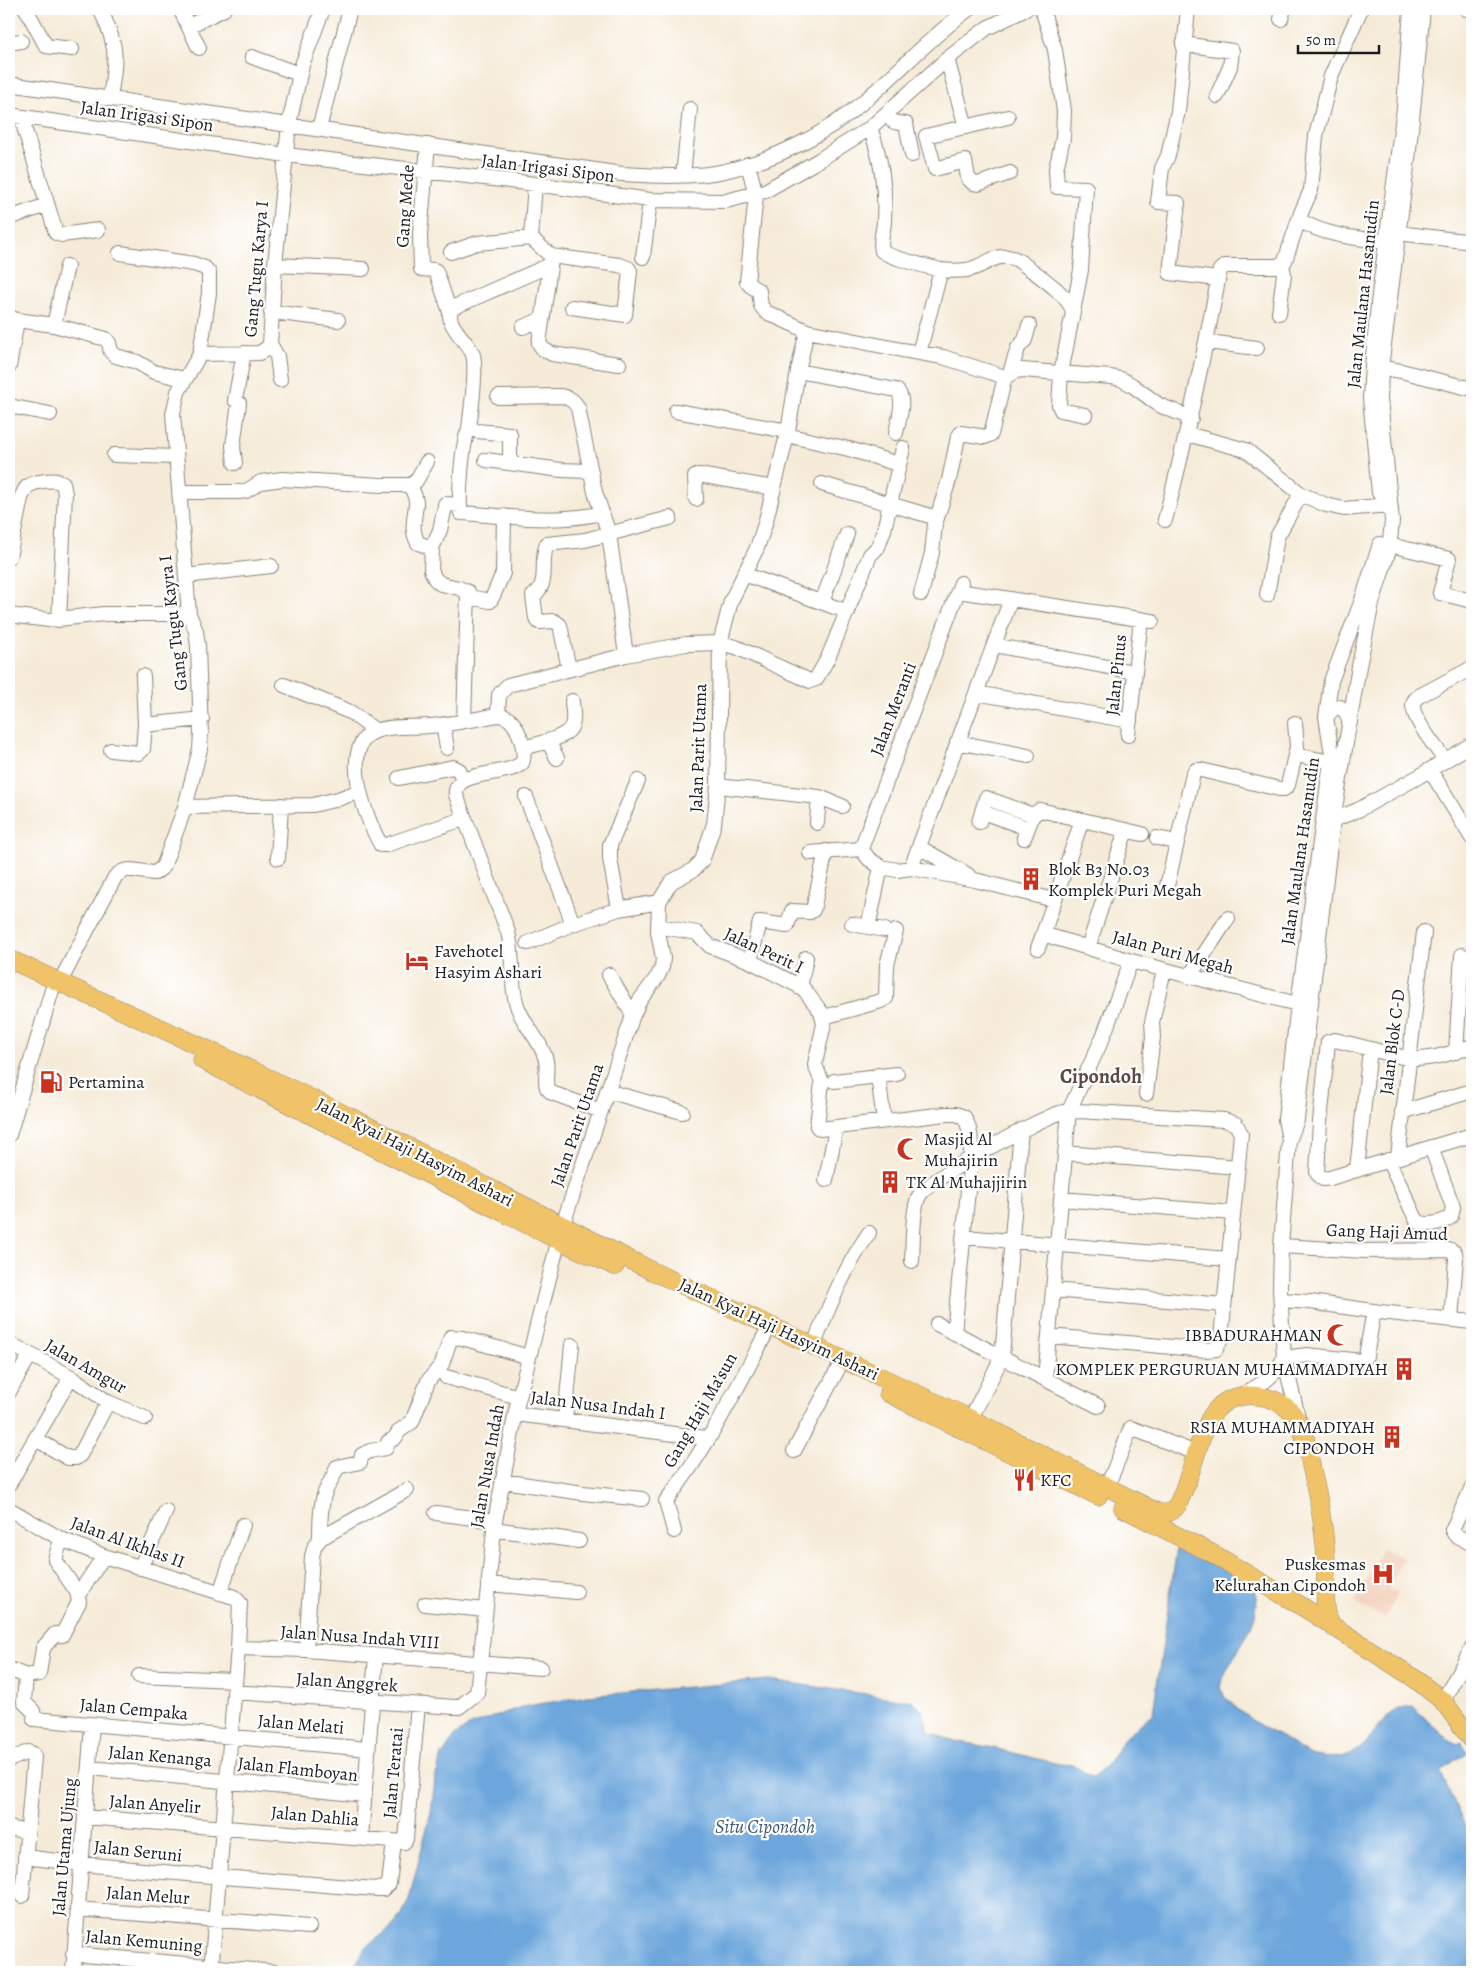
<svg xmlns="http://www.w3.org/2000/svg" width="1481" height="1981" font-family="Alegreya,serif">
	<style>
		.built { fill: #f4d3c0 }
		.water { fill: #6ca6dc; stroke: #44617c }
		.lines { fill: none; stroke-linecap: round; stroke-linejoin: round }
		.minor-casing { stroke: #89847a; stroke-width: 16 }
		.major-casing { stroke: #89847a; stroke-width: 19 }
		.minor { stroke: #fff; stroke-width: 14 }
		.major { stroke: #f1c369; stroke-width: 18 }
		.labels { text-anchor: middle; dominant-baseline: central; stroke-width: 4.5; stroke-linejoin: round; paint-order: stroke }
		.street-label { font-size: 18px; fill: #1c1c1c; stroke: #fff }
		.poi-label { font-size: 18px; fill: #1c1c1c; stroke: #fff; text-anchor: start }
		.water-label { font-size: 19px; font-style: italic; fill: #405a72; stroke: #fff }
		.quarter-label { font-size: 20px; font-weight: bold; fill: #5d4844; stroke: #fff }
	</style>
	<rect width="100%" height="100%" fill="#fff"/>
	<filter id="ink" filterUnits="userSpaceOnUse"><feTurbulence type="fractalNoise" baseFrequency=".02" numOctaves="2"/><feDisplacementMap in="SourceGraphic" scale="10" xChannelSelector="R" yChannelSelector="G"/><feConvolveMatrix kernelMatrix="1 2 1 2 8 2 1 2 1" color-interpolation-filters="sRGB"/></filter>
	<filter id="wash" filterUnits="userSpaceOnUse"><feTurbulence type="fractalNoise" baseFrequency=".0096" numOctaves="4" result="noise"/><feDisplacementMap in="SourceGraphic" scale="20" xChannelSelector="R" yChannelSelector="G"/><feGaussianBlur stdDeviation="1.12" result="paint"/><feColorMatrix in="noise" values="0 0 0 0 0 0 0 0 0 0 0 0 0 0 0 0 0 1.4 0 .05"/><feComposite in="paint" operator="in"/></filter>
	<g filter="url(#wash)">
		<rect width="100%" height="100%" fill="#f6ebd8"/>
		<path class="built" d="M1382,1548L1404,1558L1388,1589L1397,1594L1385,1618L1355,1603Z"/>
		<path class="water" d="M1177,1546L1188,1549L1250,1584C1274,1615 1226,1657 1220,1688C1235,1714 1265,1728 1289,1742C1296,1746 1304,1753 1312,1755C1326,1759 1342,1759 1354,1752C1376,1739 1383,1707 1413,1706L1442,1735L1457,1744L1462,1742L1468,1753L1440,1771L1472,1842V1930L1471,1935L1472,1972H351L366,1947L391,1928L401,1916L409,1899L431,1812L435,1778L442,1755L456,1735L471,1725L521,1707L587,1696L769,1680L913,1701L922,1710L929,1733L955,1741L989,1747L1059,1764L1073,1765L1093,1778L1109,1762L1126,1737L1153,1713Z"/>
	</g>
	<g filter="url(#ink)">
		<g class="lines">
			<defs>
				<path id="minor" d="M26,9L46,46L72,49
					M100,9C119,48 116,57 110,98
					M180,9L199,48
					M1042,9L1055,50L1064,111L1063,138L1056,169L1057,187L1086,188L1081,270L1073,312
					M1188,9L1178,111L1168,156L1162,168L1158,202L1178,203L1170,273L1218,279
					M1466,9H1472
					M1281,19L1284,9
					M189,26L224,9
					M9,43L21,41
					M1183,44L1232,51L1230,67L1217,96
					M252,57L299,74
					M947,59L966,127
					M9,84L622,174C656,176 692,178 725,171C775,160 824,135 863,102C900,71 931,36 969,9
					M888,113C891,124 896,122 906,124L912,155
					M9,115L286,155L535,184L650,200L726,201L765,191L819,160L870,128L947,59L987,28L1026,9
					M21,117L56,233L62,235L98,230
					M1008,117L926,136L935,169L965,161L968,178L973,183L978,184L1010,173
					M870,128C881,156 886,190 884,220C884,231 879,241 882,251C887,257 930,267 940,270C949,271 958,271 967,270C987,266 996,250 1018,260C1033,272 1069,294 1073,312L1061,373L1059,405L1061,410L1085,415
					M319,129L350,9
					M428,145L420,234L421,269L434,270L436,271L450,312
					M748,164L756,195L747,282L751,286L759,291L761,306L766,312L807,331L902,350L943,357L1005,377
					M683,175L690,109
					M9,218L47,205
					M1299,220C1325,236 1357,238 1387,242
					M1398,233L1472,242
					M531,238L535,184
					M451,252L477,243L531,238L551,256L619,265L628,268L630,271L625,315L572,307
					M643,257L650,200
					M551,260L539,343L543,349L552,354L619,364
					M275,265L363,269
					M271,312L338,320
					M1279,313L1284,274L1282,265
					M9,317L17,320L54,325L106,339L109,343L111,352L116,356L137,362L154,372L184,379
					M54,325L67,266
					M523,327L542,319
					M1207,342L1257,348
					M270,344L277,356L280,380
					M919,353L941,270
					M200,354L259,353L266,349L270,344L275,265L289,124L302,65L323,9
					M1372,366L1401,371L1472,389
					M9,367L17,320
					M798,371L896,390C907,398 898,421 896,433
					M1010,373L1018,348L1025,340L1029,325
					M498,397L561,396C569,398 574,400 578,408L595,492L609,534L626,655
					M9,406L50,414
					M676,411L788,431
					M469,430C462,437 458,503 461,513C507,516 556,524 602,513
					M1187,434L1246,450L1301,494L1326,505L1344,509L1390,505
					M786,435L849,449L898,464
					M114,455L176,457
					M486,460L561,470L590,471
					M235,463L233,446L239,403L235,400L244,353
					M510,463V434L477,431L469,428C471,413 477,368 473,355C470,343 442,323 452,308L550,265
					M822,484L937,518
					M410,485C412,490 417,498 416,504C415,518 410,529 418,543L432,548
					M179,492H239L246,491L261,482L282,479L381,485H410L416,481L427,462
					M1379,493L1370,398L1372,366L1379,295L1404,108L1411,9
					M696,499L695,477L699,475L774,488
					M460,505L445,504V506L440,530L432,548L431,570L435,579L441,584L459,588L468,592L464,721
					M1165,520C1187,437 1204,354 1220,270L1225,266H1278L1285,261L1301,213L1311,190L1316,136L1331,76L1361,9
					M1390,545L1449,559L1440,593L1472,601
					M9,557L21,498C23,494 24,490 27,487C34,481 55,478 63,483L65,494L59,620
					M744,574L848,612
					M186,576L271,566
					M958,591L1152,621
					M921,594L932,553L935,524L949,480L958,437L961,433L985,437L991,434L1005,377L1016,371L1022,370L1111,377L1121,379L1132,385L1159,405L1191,418
					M1267,595L1277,537L1301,494
					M469,597L490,601L494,594L503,573L504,516
					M822,602L847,534
					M9,615L49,620L104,614H189
					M994,645L1134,672
					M569,669L560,625L554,621L539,622L536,618L533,596C551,583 539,561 547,544L585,540L670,518
					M284,685L350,712L376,731
					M976,693L1130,721
					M498,715L499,695L508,685L626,655L686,644L720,643L736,647L810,681L816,679L828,658L870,555L878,547L884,530L903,448
					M1326,717L1334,708L1340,707L1346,712L1350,723
					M145,725L202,719
					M443,725L447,748
					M1128,735L1141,619
					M548,741L557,758
					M957,742L1028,756
					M523,748C536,744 568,739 572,725C575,717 572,708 572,701
					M111,750L139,753L143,749L145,725L143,676
					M1296,755L1331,762
					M1445,760C1437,749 1412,718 1413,705C1413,701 1416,698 1419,696L1472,668
					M1430,770L1472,838
					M399,778L453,767L459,770L463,780
					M718,786L819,797L842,806
					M526,797L573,924
					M185,807L313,805L338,799L360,791
					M982,812L1027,828
					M463,819L386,845H381C367,822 337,745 376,731C392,725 413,728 430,726C452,724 475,719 498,715C503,716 508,717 512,722C519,730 527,752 522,763C508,777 453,769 456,795L508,932C514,955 510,979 516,1002C521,1023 539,1037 545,1057C549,1067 544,1078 547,1088L552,1093L601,1111
					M1333,820L1358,810L1418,777L1472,744
					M979,822L986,798L1033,815
					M817,823L819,797
					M1024,838L1033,815L1040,810L1142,834
					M1157,838L1177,842
					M919,847L968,875
					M861,849L961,583
					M861,849L869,859L881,867L897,870L911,868L975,880L1054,900
					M810,853L861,849
					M278,858L281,805
					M911,868L1011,599
					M1166,890L1193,774L1196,770H1201L1279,789H1284L1288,785L1297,747L1295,723
					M619,909L610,859V845L638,781
					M852,924L885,930
					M658,926L697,933L710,946L750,961L803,988L821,1012L824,1024L816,1059L815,1065L822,1082L817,1126L820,1129L946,1114H956L964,1117C972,1130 971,1144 971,1159L954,1333
					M868,927L881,867
					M1043,934L1082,820
					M528,943L573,924L619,909L659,902
					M1038,948L1043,934L1131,961L1305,1006
					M1088,948L1126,830
					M750,961L760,922L787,926L792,911L810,912L813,910L826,851
					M609,975L633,1015
					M1189,977L1228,918
					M60,982L115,877C127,864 140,873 155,873L163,867L185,807L200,749L201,734L198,646L196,631L189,614L173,414L178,392L200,354L209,293V273L205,268L194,264L120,253
					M800,988L806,958
					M824,1017L881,1001L886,998L887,965L896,931
					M1472,1046C1452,1053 1432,1060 1410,1059L1335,1040L1328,1042L1320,1122L1317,1173L1323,1179L1330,1178L1472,1135
					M1456,1052L1462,955
					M878,1075L884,1121
					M834,1081L897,1074
					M607,1091L682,1112
					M1146,1094L1153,1037L1152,1022L1164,970
					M1402,1112L1472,1091
					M9,1135L52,990
					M1289,1140L1285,1119L1298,1004L1332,754L1326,717L1331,681L1362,600L1380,544
					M1065,1153L1238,1167
					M1398,1157L1424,932
					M1388,1160L1417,1221C1427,1227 1441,1223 1451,1217L1453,1207L1431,1147
					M1357,1169L1370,1049
					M826,1180L836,1128
					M1061,1199L1233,1213
					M964,1237L1228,1259
					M1281,1246L1365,1251L1451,1250L1455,1253L1456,1259L1451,1319
					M912,1261C913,1246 912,1209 919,1196C928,1179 1038,1119 1060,1113C1066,1111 1073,1111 1079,1111L1224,1120L1236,1124L1241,1134L1221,1338L1216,1349L1206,1350L1049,1336
					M1053,1290L1224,1305
					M1281,1300L1310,1302L1380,1312
					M937,1324L1098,1406
					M9,1343L71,1377L108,1402L145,1418
					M814,1345C829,1305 845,1268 869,1233
					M1284,1358L1307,1355L1362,1361L1366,1356L1373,1316L1380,1312L1472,1322
					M446,1377L519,1397
					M1045,1379L1069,1111L1103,1037L1131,961
					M9,1392L30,1355
					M1241,1395C1259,1386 1275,1377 1284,1358
					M516,1414L706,1438
					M565,1420L572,1345
					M1299,1421L1284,1358L1280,1290L1281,1246L1289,1141L1297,1120L1333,820L1359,666L1372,603L1389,550L1392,521L1380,399L1381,368L1408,159L1423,9
					M966,1428L1002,1357L1021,1130
					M36,1439L68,1458H76L80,1455L108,1402
					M794,1451L838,1369
					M502,1481L583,1493L642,1499
					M9,1484L71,1377
					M1107,1487L1131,1428L1196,1453
					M1472,1488L1452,1530L1455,1535L1472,1544
					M9,1509L61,1539L104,1556L234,1597L240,1603L238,1648L211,1972
					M436,1513L495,1521
					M494,1529L579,1541
					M674,1531L666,1501C706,1450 735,1392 765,1335
					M320,1539C320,1525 320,1500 327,1488C331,1480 334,1477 337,1467L360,1462L362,1455L370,1451L386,1448L388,1442L395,1438L399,1431L412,1422L428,1381L442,1364L451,1337L462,1338L529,1357
					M140,1568L166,1511
					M488,1584L576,1592
					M220,1593L243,1525
					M78,1595L104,1556
					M425,1604L485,1610
					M238,1648L306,1650L541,1668
					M306,1650L312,1556L315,1545L321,1538L407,1490
					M9,1669L26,1676
					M139,1676L234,1680
					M234,1692L455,1707H459L477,1693L495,1521L518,1401L562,1227L633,1015L640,1000L658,976L662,967L663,958L658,932L659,902L671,882L693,870L702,861L714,824L718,786L720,643L731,601L757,548L765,524L788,431L798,371L807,331
					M1443,1701L1472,1648
					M33,1711L24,1702L26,1676L39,1674L43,1648L55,1634L62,1635L79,1602L77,1592L55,1560L61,1539
					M34,1719L368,1749
					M9,1760L28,1752L33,1754L34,1757L22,1896
					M90,1768L365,1795
					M85,1817L404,1842L406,1839L418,1705
					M9,1828L27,1832
					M361,1838L376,1656
					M25,1857C142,1872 260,1880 378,1889H383L389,1884L394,1842
					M77,1909L309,1927
					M73,1954L275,1972
					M73,1972L92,1725"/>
				<path id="major" d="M9,959L228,1059L350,1117L652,1271L971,1419L1157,1512C1166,1515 1173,1512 1178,1504C1185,1488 1191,1471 1196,1454C1207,1422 1215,1391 1258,1396C1273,1398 1287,1405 1296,1418C1305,1431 1308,1449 1311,1465C1318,1497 1325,1529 1326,1562C1327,1583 1320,1611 1334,1628
					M202,1060L558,1240L615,1266
					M888,1393L1098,1496
					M1123,1508L1215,1555L1303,1607L1414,1678L1443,1701L1472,1740"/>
			</defs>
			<use href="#minor" class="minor-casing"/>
			<use href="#major" class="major-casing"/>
			<use href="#minor" class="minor"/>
			<use href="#major" class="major"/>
		</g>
	</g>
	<defs>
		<symbol id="building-bare" viewBox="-9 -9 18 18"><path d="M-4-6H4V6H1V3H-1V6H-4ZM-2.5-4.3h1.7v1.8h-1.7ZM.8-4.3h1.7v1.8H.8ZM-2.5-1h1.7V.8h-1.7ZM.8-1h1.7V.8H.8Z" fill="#c8321e" stroke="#fff" stroke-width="2.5" paint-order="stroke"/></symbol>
		<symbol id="hotel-bare" viewBox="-9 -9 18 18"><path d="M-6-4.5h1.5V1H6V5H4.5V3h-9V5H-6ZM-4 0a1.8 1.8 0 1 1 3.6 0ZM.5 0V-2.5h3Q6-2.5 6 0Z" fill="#c8321e" stroke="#fff" stroke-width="2.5" paint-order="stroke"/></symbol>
		<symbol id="fuel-bare" viewBox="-9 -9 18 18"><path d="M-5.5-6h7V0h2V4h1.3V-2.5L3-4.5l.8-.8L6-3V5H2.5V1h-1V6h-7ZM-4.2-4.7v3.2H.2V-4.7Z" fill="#c8321e" stroke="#fff" stroke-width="2.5" paint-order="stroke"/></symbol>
		<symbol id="mosque-bare" viewBox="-9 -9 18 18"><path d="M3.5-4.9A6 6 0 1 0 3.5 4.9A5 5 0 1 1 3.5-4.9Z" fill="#c8321e" stroke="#fff" stroke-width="2.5" paint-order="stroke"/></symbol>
		<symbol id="restaurant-bare" viewBox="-9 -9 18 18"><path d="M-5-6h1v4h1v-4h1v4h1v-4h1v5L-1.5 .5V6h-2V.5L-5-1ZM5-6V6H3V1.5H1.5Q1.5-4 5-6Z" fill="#c8321e" stroke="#fff" stroke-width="2.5" paint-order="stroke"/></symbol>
		<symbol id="hospital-bare" viewBox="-9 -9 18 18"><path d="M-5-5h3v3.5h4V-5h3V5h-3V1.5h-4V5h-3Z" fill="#c8321e" stroke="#fff" stroke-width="2.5" paint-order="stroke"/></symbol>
	</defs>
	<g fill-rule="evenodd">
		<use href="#building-bare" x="1015" y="863" width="32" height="32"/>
		<use href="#hotel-bare" x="401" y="945" width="32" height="32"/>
		<use href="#fuel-bare" x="35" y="1066" width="32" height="32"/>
		<use href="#mosque-bare" x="892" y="1133" width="32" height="32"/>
		<use href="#building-bare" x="874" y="1166" width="32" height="32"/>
		<use href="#mosque-bare" x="1322" y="1319" width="32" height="32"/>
		<use href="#building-bare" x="1388" y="1353" width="32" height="32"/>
		<use href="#building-bare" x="1376" y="1421" width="32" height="32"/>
		<use href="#restaurant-bare" x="1008" y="1464" width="32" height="32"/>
		<use href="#hospital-bare" x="1367" y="1558" width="32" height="32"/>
	</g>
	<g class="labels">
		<g class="street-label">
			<text transform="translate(147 116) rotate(8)">Jalan Irigasi Sipon</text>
			<text transform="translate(548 168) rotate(7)">Jalan Irigasi Sipon</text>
			<text transform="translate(405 206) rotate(-86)">Gang Mede</text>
			<text transform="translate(256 269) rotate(-85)">Gang Tugu Karya I</text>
			<text transform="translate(1363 294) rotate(-84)">Jalan Maulana Hasanudin</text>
			<text transform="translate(173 623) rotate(-97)">Gang Tugu Kayra I</text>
			<text transform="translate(1116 675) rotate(-84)">Jalan Pinus</text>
			<text transform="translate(893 709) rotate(-69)">Jalan Meranti</text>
			<text transform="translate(698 748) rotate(-88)">Jalan Parit Utama</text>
			<text transform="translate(1300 851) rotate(-82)">Jalan Maulana Hasanudin</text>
			<text transform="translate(764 950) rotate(25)">Jalan Perit I</text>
			<text transform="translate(1173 952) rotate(15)">Jalan Puri Megah</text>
			<text transform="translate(1392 1042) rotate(-83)">Jalan Blok C-D</text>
			<text transform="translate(577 1125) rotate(-71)">Jalan Parit Utama</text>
			<text transform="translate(415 1152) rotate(27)">Jalan Kyai Haji Hasyim Ashari</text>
			<text transform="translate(1387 1232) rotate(2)">Gang Haji Amud</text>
			<text transform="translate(779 1329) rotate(25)">Jalan Kyai Haji Hasyim Ashari</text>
			<text transform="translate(86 1366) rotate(30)">Jalan Amgur</text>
			<text transform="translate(598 1405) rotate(7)">Jalan Nusa Indah I</text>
			<text transform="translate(700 1410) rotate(-60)">Gang Haji Ma’sun</text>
			<text transform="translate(487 1466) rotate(-80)">Jalan Nusa Indah</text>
			<text transform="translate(128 1542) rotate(20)">Jalan Al Ikhlas II</text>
			<text transform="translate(360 1637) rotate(4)">Jalan Nusa Indah VIII</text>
			<text transform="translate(347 1682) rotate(4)">Jalan Anggrek</text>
			<text transform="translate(134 1709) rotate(5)">Jalan Cempaka</text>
			<text transform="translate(301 1724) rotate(5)">Jalan Melati</text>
			<text transform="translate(160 1756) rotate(5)">Jalan Kenanga</text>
			<text transform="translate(298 1769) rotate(6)">Jalan Flamboyan</text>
			<text transform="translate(393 1773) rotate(-85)">Jalan Teratai</text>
			<text transform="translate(155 1804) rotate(4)">Jalan Anyelir</text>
			<text transform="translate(315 1816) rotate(5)">Jalan Dahlia</text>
			<text transform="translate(64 1847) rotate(-85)">Jalan Utama Ujung</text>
			<text transform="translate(138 1851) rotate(6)">Jalan Seruni</text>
			<text transform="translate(148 1895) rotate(4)">Jalan Melur</text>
			<text transform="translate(144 1941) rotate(5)">Jalan Kemuning</text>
		</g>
		<g class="poi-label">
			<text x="1048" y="869">Blok B3 No.03<tspan x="1048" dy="21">Komplek Puri Megah</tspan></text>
			<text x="434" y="951">Favehotel<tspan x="434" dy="21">Hasyim Ashari</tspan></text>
			<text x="68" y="1082">Pertamina</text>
			<text x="924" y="1139">Masjid Al<tspan x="924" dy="21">Muhajirin</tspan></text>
			<text x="906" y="1182">TK Al Muhajjirin</text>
			<text x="1322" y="1335" text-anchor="end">IBBADURAHMAN</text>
			<text x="1388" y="1369" text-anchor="end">KOMPLEK PERGURUAN MUHAMMADIYAH</text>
			<text x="1375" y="1427" text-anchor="end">RSIA MUHAMMADIYAH<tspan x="1375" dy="21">CIPONDOH</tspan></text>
			<text x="1040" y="1480">KFC</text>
			<text x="1366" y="1564" text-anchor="end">Puskesmas<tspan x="1366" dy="21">Kelurahan Cipondoh</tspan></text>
		</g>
		<g class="water-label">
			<text x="765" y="1827">Situ Cipondoh</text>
		</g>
		<g class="quarter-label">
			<text x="1101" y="1076">Cipondoh</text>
		</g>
	</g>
	<rect width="1481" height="1981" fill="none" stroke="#fff" stroke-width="30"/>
	<path d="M1298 45v8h81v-8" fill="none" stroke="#1c1c1c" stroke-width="2.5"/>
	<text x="1306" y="45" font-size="15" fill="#1c1c1c" stroke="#ffffff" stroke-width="4" paint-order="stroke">50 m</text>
</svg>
